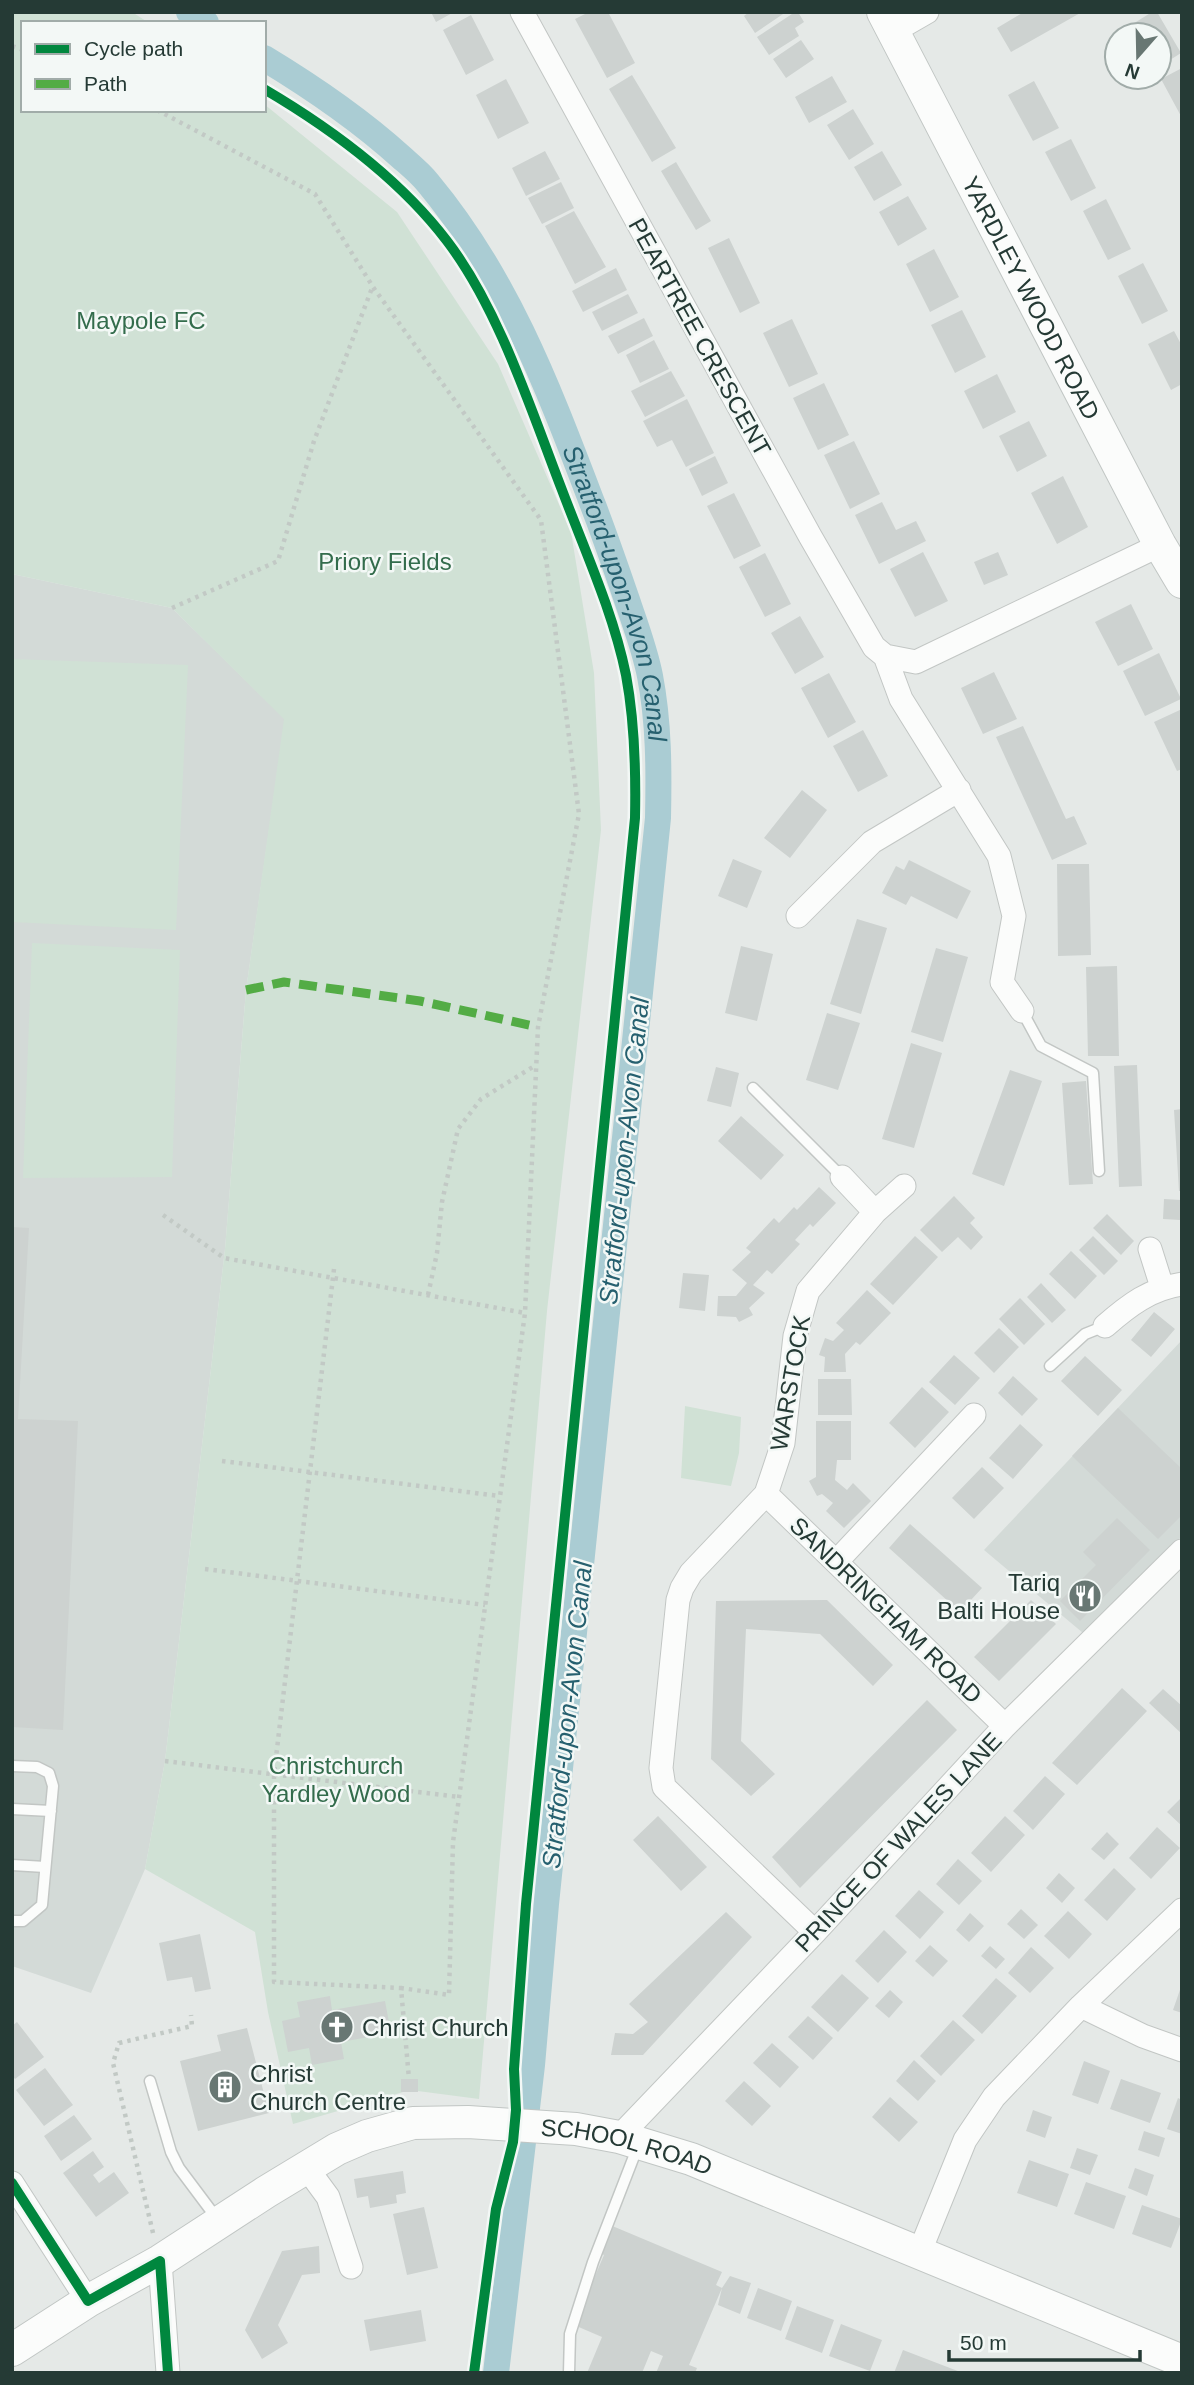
<svg xmlns="http://www.w3.org/2000/svg" width="1194" height="2385" font-family="Arial,sans-serif">
	<style>
		.built { fill: #d3dad7 }
		.green { fill: #d0e1d5 }
		.lines { fill: none; stroke-linecap: round; stroke-linejoin: round }
		.canal { stroke: #aaccd3; stroke-width: 26 }
		.building { fill: #cdd2d0 }
		.lane-casing { stroke: #c2c6c4; stroke-width: 13 }
		.street-casing { stroke: #c2c6c4; stroke-width: 25 }
		.secondary-casing { stroke: #c1c6c4; stroke-width: 34 }
		.path { stroke: #c2c9c5; stroke-width: 4.5; stroke-dasharray: 3.5 5; stroke-linecap: butt }
		.lane { stroke: #fbfcfb; stroke-width: 10 }
		.street { stroke: #fbfcfb; stroke-width: 23 }
		.secondary { stroke: #fbfcfb; stroke-width: 32 }
		.quiet { stroke: #53ac45; stroke-width: 9; stroke-dasharray: 18 9; stroke-linecap: butt }
		.cycleway-casing { stroke: #f3f8f6; stroke-width: 15 }
		.cycleway { stroke: #00873e; stroke-width: 10 }
		.labels { text-anchor: middle; dominant-baseline: central; stroke-width: 5; stroke-linejoin: round; paint-order: stroke }
		.street-label { font-size: 24px; fill: #253a35; stroke: #f3f8f6 }
		.park-label { font-size: 24px; fill: #336c4c; stroke: #f3f8f6 }
		.poi-label { font-size: 24px; fill: #253a35; stroke: #f3f8f6; text-anchor: start }
		.water-label { font-size: 26px; font-style: italic; fill: #26606f; stroke: #f3f8f6 }
	</style>
	<rect width="100%" height="100%" fill="#e5e9e7"/>
	<path class="built" d="M12,574L172,608L285,719L246,990L225,1249L165,1761L145,1869L91,1993L12,1966Z
		M1182,1340V1536L1083,1633L984,1550Z"/>
	<path class="green" d="M12,12H132L149,23H23V110H264V104L397,212L498,364L571,532L594,673L601,830L547,1311L479,2099L410,2090L293,2124L268,2012L255,1932L145,1869L165,1761L225,1249L246,990L284,719L172,608L12,574Z
		M12,659L188,665L176,930L12,922Z
		M32,943L180,950L172,1177L23,1178Z
		M685,1406L741,1417L739,1453L731,1486L681,1478Z"/>
	<g class="lines">
		<g class="canal">
			<path d="M189,12L206,23"/>
			<path id="s1" d="M264,58C312,87 359,119 401,157C410,165 420,173 428,183C508,279 549,390 593,505C605,536 616,568 627,600C635,624 645,650 650,676C659,723 659,770 658,818L546,1904L532,2065L496,2373"/>
		</g>
	</g>
	<path class="building" d="M431,12H454L436,22Z
		M589,12H608L635,63L607,78L575,19Z
		M749,12H786L755,33L744,16Z
		M795,12H798L804,22L795,28L799,36L769,55L757,37Z
		M1024,12H1082L1011,52L997,28Z
		M1152,12H1157L1181,53L1159,67V35H1133L1128,27Z
		M471,15L494,60L466,75L443,30Z
		M801,40L814,59L786,78L773,59Z
		M1182,68V118L1161,79Z
		M632,75L676,148L652,162L609,89Z
		M832,76L847,102L809,123L795,97Z
		M506,79L529,123L498,139L476,95Z
		M1034,81L1059,128L1033,141L1008,95Z
		M853,109L874,144L849,160L827,125Z
		M1071,139L1096,188L1071,201L1045,152Z
		M545,151L560,179L526,196L512,168Z
		M882,151L902,185L874,201L854,167Z
		M676,162L711,221L696,230L661,171Z
		M561,182L574,208L542,224L528,198Z
		M908,196L927,229L898,246L879,212Z
		M1106,199L1131,249L1108,260L1083,211Z
		M574,211L606,267L575,284L545,226Z
		M729,238L760,303L740,313L708,248Z
		M934,249L959,297L930,312L906,264Z
		M1143,263L1168,311L1142,324L1118,276Z
		M616,268L627,290L583,312L572,291Z
		M628,294L638,313L602,331L592,312Z
		M962,310L986,357L955,373L931,325Z
		M644,318L653,336L618,354L608,336Z
		M792,319L818,374L789,387L763,333Z
		M1174,331L1182,346V384L1171,390L1148,344Z
		M654,340L669,369L640,383L626,355Z
		M671,371L685,396L645,417L631,391Z
		M997,374L1016,412L983,429L964,391Z
		M824,383L849,435L818,450L793,398Z
		M687,399L714,453L686,467L672,440L657,447L643,421Z
		M1029,421L1047,456L1017,472L999,436Z
		M854,441L880,494L850,509L824,455Z
		M715,456L728,483L702,496L689,469Z
		M1063,476L1088,527L1057,544L1031,493Z
		M734,493L761,546L734,559L707,506Z
		M882,502L896,530L916,521L926,541L879,564L855,515Z
		M923,552L948,601L915,617L890,569Z
		M998,552L1008,575L984,585L974,562Z
		M765,553L791,604L765,617L739,567Z
		M1131,604L1153,649L1118,666L1095,622Z
		M800,616L824,657L795,674L771,633Z
		M1159,653L1181,699L1145,716L1123,671Z
		M994,672L1017,719L983,734L961,688Z
		M829,673L856,722L828,738L801,688Z
		M1182,709V769L1177,771L1154,722Z
		M1023,726L1066,819L1074,816L1087,844L1052,860L996,737Z
		M863,730L888,776L858,792L833,746Z
		M802,790L827,810L790,858L764,838Z
		M733,859L762,871L747,908L718,896Z
		M909,860L971,891L957,919L911,896L906,905L882,893L896,866L904,870Z
		M1057,864H1089L1091,955L1058,956Z
		M857,919L887,928L861,1014L830,1004Z
		M741,946L773,954L757,1021L725,1013Z
		M936,948L968,957L943,1042L911,1032Z
		M1117,966L1119,1056H1088L1086,967Z
		M827,1013L860,1023L838,1090L806,1080Z
		M911,1043L942,1053L914,1148L882,1139Z
		M1137,1065L1142,1186L1119,1187L1114,1066Z
		M716,1067L739,1073L731,1107L707,1101Z
		M1010,1070L1042,1081L1004,1186L972,1174Z
		M1086,1081L1093,1184L1069,1185L1062,1083Z
		M1182,1109V1191H1179L1174,1110Z
		M741,1116L784,1155L761,1180L718,1141Z
		M819,1187L836,1203L813,1227L810,1224L795,1240L800,1244L772,1274L767,1270L753,1285L765,1293L749,1308L753,1315L739,1322L736,1317L717,1316L718,1296H736L747,1283L732,1270L751,1252L746,1248L774,1218L779,1223L794,1207L797,1210Z
		M954,1196L975,1218L970,1223L983,1237L971,1250L958,1237L942,1252L920,1230Z
		M1164,1199L1181,1200L1180,1220L1163,1219Z
		M1107,1214L1134,1241L1121,1255L1093,1228Z
		M12,1227L29,1228L18,1419L78,1421L63,1730L12,1727Z
		M915,1236L938,1257L893,1305L870,1284Z
		M1093,1236L1118,1261L1104,1275L1079,1250Z
		M1071,1251L1097,1276L1075,1299L1049,1274Z
		M683,1273L709,1275L705,1311L679,1308Z
		M1041,1283L1066,1310L1052,1323L1027,1297Z
		M867,1290L891,1313L860,1345L856,1342L845,1354L846,1372H824L825,1357L819,1355L825,1338L833,1341L844,1330L836,1323Z
		M1020,1298L1045,1324L1024,1345L999,1319Z
		M1154,1312L1175,1329L1151,1357L1131,1340Z
		M999,1328L1019,1347L994,1373L974,1353Z
		M954,1355L980,1378L955,1405L929,1382Z
		M1085,1356L1122,1390L1098,1416L1061,1381Z
		M1013,1376L1038,1399L1022,1416L998,1393Z
		M818,1379H851L852,1415H818Z
		M922,1387L949,1412L915,1448L889,1423Z
		M1118,1408L1182,1469V1515L1158,1539L1072,1456Z
		M816,1421H851V1460H837L835,1480L847,1490L853,1483L871,1501L844,1528L826,1511L833,1503L822,1494L817,1496L809,1481L816,1477Z
		M1020,1424L1043,1445L1013,1479L989,1458Z
		M982,1467L1004,1488L974,1519L952,1498Z
		M1117,1518L1150,1550L1080,1621L1060,1601L1096,1565L1083,1552Z
		M910,1524L982,1588L960,1612L889,1548Z
		M827,1600L893,1665L873,1686L820,1634L746,1629L741,1741L775,1774L751,1796L711,1759L716,1601Z
		M1031,1600L1056,1624L999,1681L974,1657Z
		M1122,1688L1147,1711L1077,1785L1052,1763Z
		M1163,1689L1182,1706V1734L1149,1703Z
		M927,1700L957,1730L800,1888L772,1857Z
		M1045,1776L1065,1794L1033,1830L1013,1811Z
		M1182,1797V1826L1167,1812Z
		M658,1816L707,1867L681,1891L633,1840Z
		M1005,1816L1025,1835L991,1872L971,1853Z
		M1157,1827L1180,1848L1151,1879L1129,1858Z
		M1107,1832L1119,1844L1104,1860L1091,1849Z
		M958,1859L982,1881L959,1905L936,1884Z
		M1114,1868L1136,1889L1107,1921L1084,1900Z
		M1059,1873L1075,1888L1062,1903L1046,1888Z
		M919,1890L944,1912L920,1939L895,1916Z
		M1021,1909L1038,1925L1024,1939L1007,1924Z
		M1068,1911L1092,1934L1069,1959L1044,1936Z
		M726,1912L752,1937L643,2055H611L615,2033L633,2034L648,2022L629,2004Z
		M970,1913L984,1926L969,1942L956,1930Z
		M884,1930L907,1952L878,1983L855,1961Z
		M200,1934L211,1989L195,1992L192,1977L167,1981L159,1943Z
		M930,1945L948,1961L933,1977L915,1961Z
		M990,1946L1005,1959L996,1969L981,1956Z
		M1031,1947L1054,1968L1030,1993L1008,1973Z
		M842,1974L869,1998L838,2032L811,2007Z
		M996,1978L1017,1996L982,2034L962,2016Z
		M1181,1987H1182V2013L1173,2010Z
		M890,1990L903,2002L889,2018L875,2006Z
		M330,1996L332,2010L385,2001L391,2033L341,2042L344,2059L312,2065L309,2048L288,2052L282,2021L300,2017L297,2002Z
		M808,2016L833,2038L813,2060L788,2037Z
		M953,2020L975,2040L941,2076L920,2056Z
		M17,2022L44,2057L15,2079L12,2075V2026Z
		M247,2028L269,2113L198,2131L180,2061L221,2051L217,2035Z
		M772,2043L799,2067L780,2088L753,2063Z
		M914,2060L936,2081L918,2101L896,2081Z
		M1084,2061L1110,2071L1098,2104L1072,2095Z
		M45,2068L73,2105L44,2126L16,2090Z
		M401,2079H418V2092H401Z
		M1121,2079L1161,2093L1150,2123L1110,2109Z
		M744,2081L771,2106L752,2126L725,2101Z
		M890,2097L918,2122L899,2142L872,2117Z
		M1178,2098L1182,2100V2134L1167,2129Z
		M1033,2110L1052,2117L1045,2138L1026,2131Z
		M74,2115L92,2139L61,2161L44,2136Z
		M1144,2131L1165,2138L1159,2157L1138,2150Z
		M1077,2148L1098,2155L1090,2175L1070,2168Z
		M93,2151L104,2167L93,2175L99,2183L114,2172L129,2193L96,2217L63,2173Z
		M1029,2160L1069,2174L1057,2207L1017,2193Z
		M1135,2168L1154,2175L1147,2196L1128,2188Z
		M403,2171L406,2193L396,2195L397,2203L370,2208L368,2196L357,2198L354,2179Z
		M1086,2182L1126,2196L1114,2229L1074,2214Z
		M1142,2205L1182,2219L1171,2248L1132,2234Z
		M424,2207L438,2268L407,2275L393,2214Z
		M610,2225L722,2272L716,2285L722,2288L689,2365L697,2368L695,2373H656L663,2356L651,2351L642,2373H587L602,2337L574,2325L604,2255L598,2252Z
		M319,2246L320,2273L302,2275L278,2325L288,2343L262,2359L245,2330L282,2251Z
		M730,2276L751,2283L740,2314L718,2305L722,2288Z
		M758,2288L792,2301L781,2331L747,2318Z
		M797,2306L834,2320L822,2353L785,2339Z
		M421,2310L426,2341L370,2351L364,2320Z
		M841,2324L882,2340L870,2371L829,2356Z
		M903,2350L963,2373H894Z"/>
	<g class="lines">
		<defs>
			<path id="lane" d="M1022,1011L1041,1046L1093,1073L1099,1171
				M753,1088L842,1177
				M1050,1366L1085,1334L1105,1326
				M12,1766L37,1767L49,1773L53,1786L42,1905L23,1921H12
				M12,1809L51,1811
				M12,1865L45,1867
				M150,2081L171,2152L179,2168L218,2220
				M569,2373L570,2334L593,2262L638,2146"/>
			<path id="street" d="M522,12L810,536L874,647L885,656L901,699L999,856L1014,916L1002,982L1022,1011
				M894,31L927,12
				M885,656L916,662L1160,545
				M798,916L872,842L959,790
				M842,1177L875,1212
				M1150,1249L1162,1287
				M1105,1326C1129,1305 1150,1289 1182,1284
				M766,1494L1005,1726
				M836,1562L974,1415
				M815,1932L664,1787L661,1768L678,1600L682,1588L691,1573L766,1494L783,1443L795,1336L808,1291L875,1212L904,1186
				M1081,2006L1182,1910
				M619,2137L815,1932L1005,1726L1182,1551
				M306,2167L328,2197L351,2267
				M12,2183L88,2301
				M920,2251L965,2140L994,2097L1081,2006L1143,2036L1182,2050
				M160,2261L168,2373"/>
			<g id="secondary">
				<path id="s2" d="M883,12L1160,545L1182,582"/>
				<path id="s3" d="M12,2350L88,2301L160,2261L266,2192L337,2149L367,2136L413,2123L468,2122L576,2129L619,2137L691,2159L1182,2361"/>
			</g>
		</defs>
		<use href="#lane" class="lane-casing"/>
		<use href="#street" class="street-casing"/>
		<use href="#secondary" class="secondary-casing"/>
		<path class="path" d="M12,46L23,50
			M157,110L315,194L373,287L541,520L579,814L538,1027L525,1313L453,1842L449,1995L401,1988
			M172,608L278,561L314,441L372,288
			M163,1215L224,1258L525,1313
			M334,1269L274,1774V1982L401,1988L409,2079
			M428,1295L437,1253L442,1202L458,1129L481,1099L536,1065
			M222,1461L499,1496
			M205,1569L485,1605
			M165,1761L459,1797
			M153,2233L113,2063L119,2043L192,2026L191,2015"/>
		<use href="#lane" class="lane"/>
		<use href="#street" class="street"/>
		<use href="#secondary" class="secondary"/>
		<path class="quiet" d="M246,990L284,982L420,1001L538,1027"/>
		<defs>
			<path id="cycleway" d="M264,89C332,129 399,178 447,241C499,309 531,410 562,490C585,551 613,612 626,675C635,723 636,770 635,818L526,1904L514,2069L516,2110L513,2142L496,2209L474,2373
				M12,2183L88,2301L160,2261L168,2373"/>
		</defs>
		<use href="#cycleway" class="cycleway-casing"/>
		<use href="#cycleway" class="cycleway"/>
	</g>
	<defs>
		<symbol id="restaurant-disc" viewBox="-11 -11 22 22"><circle r="9.5" fill="#687773" stroke="#f3f8f6"/><path d="M-5-6h1v4h1v-4h1v4h1v-4h1v5L-1.5 .5V6h-2V.5L-5-1ZM5-6V6H3V1.5H1.5Q1.5-4 5-6Z" fill="#fff"/></symbol>
		<symbol id="church-disc" viewBox="-11 -11 22 22"><circle r="9.5" fill="#687773" stroke="#f3f8f6"/><path d="M-1.2-6h2.4v3.5h3.3v2.4h-3.3V6h-2.4V-.1h-3.3v-2.4h3.3Z" fill="#fff"/></symbol>
		<symbol id="building-disc" viewBox="-11 -11 22 22"><circle r="9.5" fill="#687773" stroke="#f3f8f6"/><path d="M-4-6H4V6H1V3H-1V6H-4ZM-2.5-4.3h1.7v1.8h-1.7ZM.8-4.3h1.7v1.8H.8ZM-2.5-1h1.7V.8h-1.7ZM.8-1h1.7V.8H.8Z" fill="#fff"/></symbol>
	</defs>
	<g fill-rule="evenodd">
		<use href="#restaurant-disc" x="1066" y="1577" width="38" height="38"/>
		<use href="#church-disc" x="318" y="2008" width="38" height="38"/>
		<use href="#building-disc" x="206" y="2068" width="38" height="38"/>
	</g>
	<g class="labels">
		<g class="street-label">
			<text stroke="none"><textPath href="#s2" startOffset="322">YARDLEY WOOD ROAD</textPath></text>
			<text transform="translate(700 337) rotate(61)">PEARTREE CRESCENT</text>
			<text transform="translate(790 1383) rotate(-80)">WARSTOCK</text>
			<text transform="translate(886 1610) rotate(44)">SANDRINGHAM ROAD</text>
			<text transform="translate(898 1842) rotate(-47)">PRINCE OF WALES LANE</text>
			<text stroke="none"><textPath href="#s3" startOffset="679">SCHOOL ROAD</textPath></text>
		</g>
		<g class="park-label">
			<text x="141" y="320">Maypole FC</text>
			<text x="385" y="561">Priory Fields</text>
			<text x="336" y="1765">Christchurch<tspan x="336" dy="28">Yardley Wood</tspan></text>
		</g>
		<g class="poi-label">
			<text x="1060" y="1582" text-anchor="end">Tariq<tspan x="1060" dy="28">Balti House</tspan></text>
			<text x="362" y="2027">Christ Church</text>
			<text x="250" y="2073">Christ<tspan x="250" dy="28">Church Centre</tspan></text>
		</g>
		<g class="water-label">
			<text stroke="none"><textPath href="#s1" startOffset="662">Stratford-upon-Avon Canal</textPath></text>
			<text transform="translate(624 1151) rotate(-84)">Stratford-upon-Avon Canal</text>
			<text transform="translate(567 1715) rotate(-84)">Stratford-upon-Avon Canal</text>
		</g>
	</g>
	<rect width="1194" height="2385" fill="none" stroke="#253a35" stroke-width="28"/>
	<rect x="21" y="21" width="245" height="91" fill="#f3f8f6" stroke="#a1aca9" stroke-width="2"/>
	<rect x="35" y="44" width="35" height="10" fill="#00873e" stroke="#a1aca9" stroke-width="2"/>
	<text x="84" y="56" font-size="21" fill="#253a35">Cycle path</text>
	<rect x="35" y="79" width="35" height="10" fill="#53ac45" stroke="#a1aca9" stroke-width="2"/>
	<text x="84" y="91" font-size="21" fill="#253a35">Path</text>
	<g transform="translate(1138 56) rotate(200)"><circle r="33" fill="#f3f8f6" stroke="#a1aca9" stroke-width="2"/>
	<path d="M0-5L12 26L0 18L-12 26Z" fill="#687773"/>
	<text y="-10" font-size="19" font-weight="bold" text-anchor="middle" fill="#253a35">N</text>
	</g>
	<path d="M949 2350v10h191v-10" fill="none" stroke="#253a35" stroke-width="3.5"/>
	<text x="960" y="2350" font-size="21" fill="#253a35" stroke="#f3f8f6" stroke-width="5" paint-order="stroke">50 m</text>
</svg>
